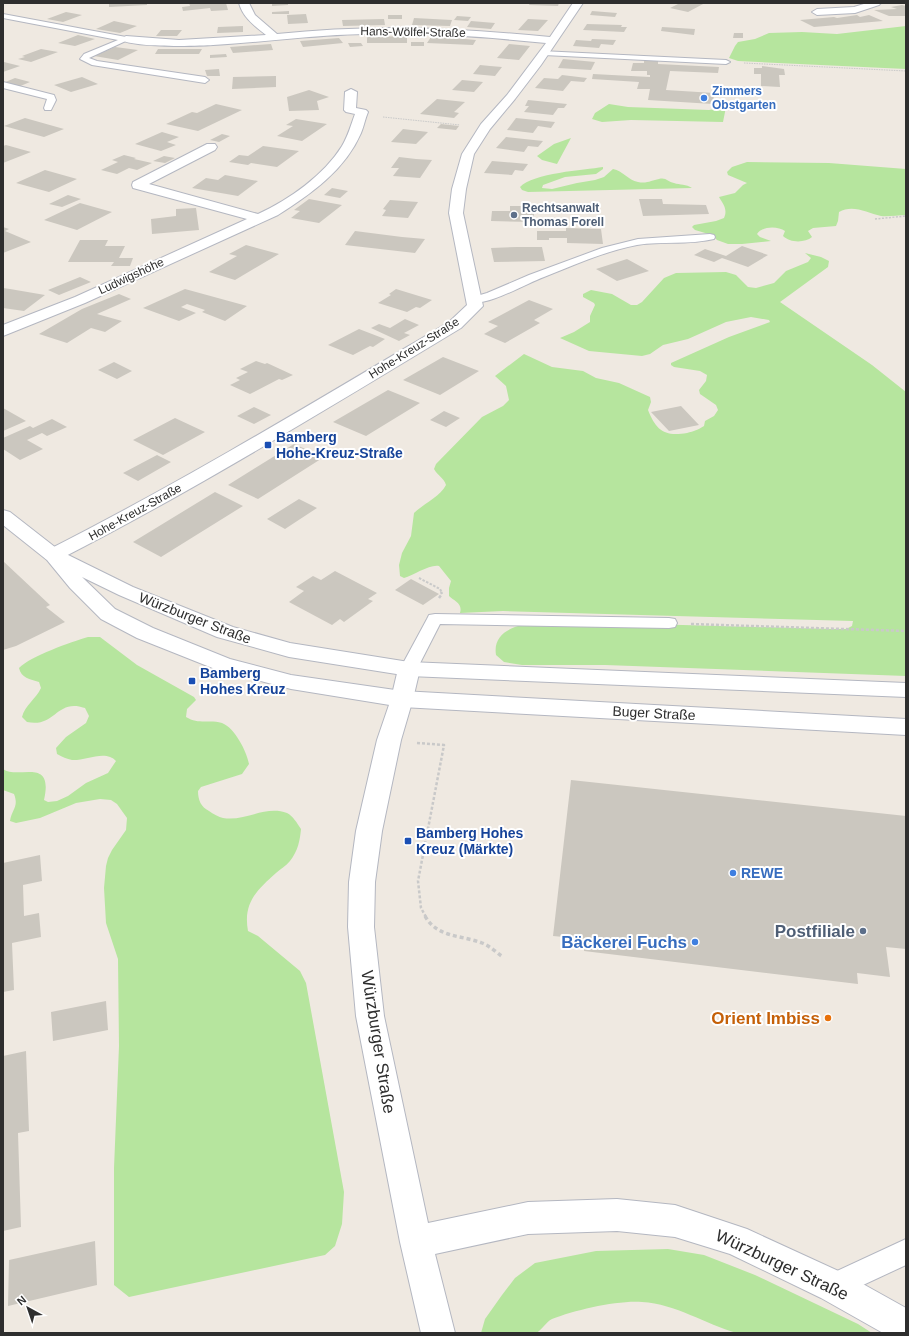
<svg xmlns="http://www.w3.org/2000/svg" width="909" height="1336" font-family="Helvetica,sans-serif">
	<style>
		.green { fill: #b6e59e }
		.building { fill: #cbc7bf }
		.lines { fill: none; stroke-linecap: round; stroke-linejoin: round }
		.lane-casing { stroke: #b4b7c1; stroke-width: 2 }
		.street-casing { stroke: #b4b7c1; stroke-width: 2 }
		.secondary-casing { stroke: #b4b7c1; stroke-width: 2 }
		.path-far4 { stroke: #c9c9c9; stroke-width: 1; stroke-dasharray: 1.5 1; stroke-linecap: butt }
		.path-far3 { stroke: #c9c9c9; stroke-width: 1.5; stroke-dasharray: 2 1.5; stroke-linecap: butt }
		.path-far2 { stroke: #c9c9c9; stroke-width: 2; stroke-dasharray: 2.5 1.5; stroke-linecap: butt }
		.path-far1 { stroke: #c9c9c9; stroke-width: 2.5; stroke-dasharray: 3 2; stroke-linecap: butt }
		.path { stroke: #c9c9c9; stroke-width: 3.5; stroke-dasharray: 4 3; stroke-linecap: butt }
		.lane { fill: #fff; fill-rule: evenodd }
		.street { fill: #fff; fill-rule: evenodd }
		.secondary { fill: #fff; fill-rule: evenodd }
		.shop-dot { fill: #3f7fe0; stroke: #fff; stroke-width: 1.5 }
		.service-dot { fill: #5c6f8a; stroke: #fff; stroke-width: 1.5 }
		.transit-dot { fill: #1a4fb4; stroke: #fff; stroke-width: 1.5 }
		.food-dot { fill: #e8710a; stroke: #fff; stroke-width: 1.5 }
		.labels { text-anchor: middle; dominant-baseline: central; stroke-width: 4; stroke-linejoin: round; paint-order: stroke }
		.far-street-label { font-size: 12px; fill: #2e2e2e; stroke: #fff }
		.far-shop-label { font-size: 12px; font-weight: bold; fill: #366cbe; stroke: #fff; text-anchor: start }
		.far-service-label { font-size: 12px; font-weight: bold; fill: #4e5e75; stroke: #fff; text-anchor: start }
		.transit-label { font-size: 14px; font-weight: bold; fill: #164399; stroke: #fff; text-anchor: start }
		.street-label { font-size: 14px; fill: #2e2e2e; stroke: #fff }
		.shop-label { font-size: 14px; font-weight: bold; fill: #366cbe; stroke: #fff; text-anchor: start }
		.near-service-label { font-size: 17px; font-weight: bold; fill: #4e5e75; stroke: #fff; text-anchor: end }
		.near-shop-label { font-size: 17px; font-weight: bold; fill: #366cbe; stroke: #fff; text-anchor: end }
		.near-food-label { font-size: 17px; font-weight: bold; fill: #c56008; stroke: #fff; text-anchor: end }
		.near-street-label { font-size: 17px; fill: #2e2e2e; stroke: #fff }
	</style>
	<rect width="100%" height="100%" fill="#efe9e1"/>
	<path class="green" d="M906,26V69L738,61L729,58L735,46L738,42L755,39L769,33L802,32L837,34Z
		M609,104L628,107L709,110L726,107L723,122L631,120L602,122L592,119L595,113Z
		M571,138L557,164L542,160L537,156L554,144Z
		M747,162L829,163L906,169V215C898,215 888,217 881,216C867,213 853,204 839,212L838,221L836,226L813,228L808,231L812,237C805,243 790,243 783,236L785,231C778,226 762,226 757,234L760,237L771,241L742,244H728L717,240L712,235L695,230L692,227L694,225L716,221L724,218C728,209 723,204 719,197L735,193L743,185L747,183L728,175L727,172L732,167Z
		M603,167V169L596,174L565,177L543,185L542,188L552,189L577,183L595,180L604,177L613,169C623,171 628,180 638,182C647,184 652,180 659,179C666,177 668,182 674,183C680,185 686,184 692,188L528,192L522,190L520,187C533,173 584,170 603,167Z
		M805,253L821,257L829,261L828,267L780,302L872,365L906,392V676L605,665H522L504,662L496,655C492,630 519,625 538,621L831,629H846L852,626L853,621L503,611L460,613C463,603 454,601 449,596V588L451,581L439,566C430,564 414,575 404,578L400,576L399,565L402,553L411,536L414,513C423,504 440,497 446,485C444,478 438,476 434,469L436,464L482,417L503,406L509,400L506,386L495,376L524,354L552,367L583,371L596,378L619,383L650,397L651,402L648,410C656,430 664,437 687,433C694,431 698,430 704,426L705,421L714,416L718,410L716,405L700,394L699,390L706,381L707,375L700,371L674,367L671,365V363L729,337L770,322L769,320L751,317L726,322L688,339L663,345L650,354L642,356L589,351L560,338L574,332L590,322V316L595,305L594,303L583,297V294L591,290L612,294L631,305H637L642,302L664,278L676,273L726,272L736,275L748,287L756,288L774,283L786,271L808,262L811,258Z
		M88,637H100L137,665L194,697L196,700L187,709L186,717C199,725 210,719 222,723C235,728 247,752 249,764L242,774L201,787L198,791C198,800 201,807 209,811C213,814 219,817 223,818C244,822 265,805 287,813C293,816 297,823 301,829C300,840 298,851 290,861C286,866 280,869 276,873C256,891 243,903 248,931L258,936L300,971L306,983L344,1192L342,1224L335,1246L325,1255L129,1297L114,1285V1168L119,1046L118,959L106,923L104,888L106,866L108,858L112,850L126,830L127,818L117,804L111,800L100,799L76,803L40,818L16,823L10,821C12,809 19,807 14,794L3,790V769C18,780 54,756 44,800L48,802L57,801L68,796L86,783L108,773L116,761C106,749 85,761 72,760C67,759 62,757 57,754L56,748L66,737L86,723L89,716L85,708C56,698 56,728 27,722L22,717C25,705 36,699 41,688L39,682C30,679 21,678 19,668C31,656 71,642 88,637Z
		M668,1249L704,1255L755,1275L858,1324L872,1333H737C705,1324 676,1304 642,1302C618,1300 575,1310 552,1319C546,1322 542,1330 536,1333C531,1335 490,1333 481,1333L485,1319L502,1295L515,1278L535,1263L596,1251Z"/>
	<path class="building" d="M109,3H147V5L109,7Z
		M189,3H226L228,10L211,11L210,8L183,11L182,7L190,6Z
		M272,3H288V5L272,6Z
		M530,3H559L558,6L529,5Z
		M680,3H705L688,12L670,8Z
		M902,5L906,6V16H889L874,10L897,9L891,7Z
		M289,11V14H272V12Z
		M592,11L617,13L615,17L590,15Z
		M66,12L82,15L63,22L47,19Z
		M306,14L308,23L288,24L287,15Z
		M388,15H402V19H388Z
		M857,15L860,17L869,15L883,21L814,27L800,20L834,17L837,18Z
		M457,16L471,17L468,21L454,20Z
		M414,18L452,20L450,26L412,25Z
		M384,19L385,25L343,26L342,20Z
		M528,19L548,20L538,31L518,30Z
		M114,21L137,26L120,33L96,29Z
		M471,21L495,23L491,29L467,27Z
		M587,24L622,25L621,27H627L624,32L583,30Z
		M243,26V32L217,33L218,27Z
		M662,27L695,29L694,35L661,31Z
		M161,30H182L177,36H156Z
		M734,33H743V38H733Z
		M78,35L95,39L75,46L58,43Z
		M407,36V43H367V37Z
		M431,37L454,38L476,40L473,45L427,43Z
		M339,38L343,43L303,47L300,41Z
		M592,39L616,40L613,45L601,44L599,48L573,46L576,40L591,41Z
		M411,42H424V46H411Z
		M348,43H361L363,46L350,47Z
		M271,44L273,50L233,53L230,47Z
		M509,44L530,46L519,60L497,58Z
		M115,47L138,50L118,60L94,56Z
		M41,49L58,52L31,62L18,59L25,57L22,56Z
		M158,49H202L199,54H155Z
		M226,54L227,57L210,58V55Z
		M563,59L595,62L591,70L558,68Z
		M644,60L658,61V64L719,67L718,73L670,71L666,90L714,93L713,104L648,100L650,89H637L639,82L592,79L593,74L650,77V75H647V71H631L633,63H644Z
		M4,62L20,66L3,72Z
		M480,65L490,66L502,67L495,76L473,74Z
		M762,66L784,69L785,75H779L780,87L761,86V74H754V68H762Z
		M219,69L220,76H207L205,70Z
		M562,75L587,78L584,82L571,81L563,91L535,88L544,78L558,79Z
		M276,76V87L232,89L233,77Z
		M82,77L98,84L71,92L54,85Z
		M15,78L30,82L18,87L3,83Z
		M462,80L473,81L483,82L474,92L452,90Z
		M309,90L329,97L317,101L319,110L289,111L287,97Z
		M437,99L465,102L454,112L459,113L454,118L420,114Z
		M528,100L567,104L564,108H558L553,115L524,112L529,106H525Z
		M216,104L242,110L198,131L166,124L192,112L197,113Z
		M25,118L64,129L44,137L4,126Z
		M516,118L555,122L551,128L538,126L533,133L507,130Z
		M296,119L327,124L302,141L277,136L293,126L286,125Z
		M441,124L459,126L456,130L437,128Z
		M403,129L428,132L416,144L391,142Z
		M162,132L179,137L167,142L176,145L161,151L135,144Z
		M222,134L230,136L219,142L210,140Z
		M506,137L543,141L538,147L528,146L524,152L496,148Z
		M6,145L31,152L3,163V146Z
		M263,146L299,151L277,167L251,163L248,165L229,162L239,155L248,156Z
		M124,155L136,158L134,159L152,163L137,170L129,168L117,174L101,170L118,162L112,160Z
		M164,156L175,158L165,163L153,161Z
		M399,157L416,159L432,160L420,178L393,176L399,168H391Z
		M492,161L528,164L523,171L515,170L512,175L484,173Z
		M45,170L77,179L49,192L16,183Z
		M225,175L258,181L238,196L192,188L206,178L218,180Z
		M332,188L348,191L340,198L324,195Z
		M68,195L81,199L62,207L49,204Z
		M309,199L342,205L319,223L291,218L300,211L294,210Z
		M639,199H662L663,204L706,205L709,214L643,216Z
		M390,200L418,202L408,218L382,216L386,210L383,209Z
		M80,203L112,212L77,230L44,220Z
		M510,206H534V222L491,221L492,211H510Z
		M196,208L199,230L152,234L151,219L176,216V209Z
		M3,227L9,229L5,231L31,242L3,253Z
		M566,228L601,229L603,244L567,243V238H549V240H537V231H566Z
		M355,231L402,237L425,239L415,253L345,245Z
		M80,240H108L105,246H125L119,258H133L130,266H111L114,262H68Z
		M246,245L279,254L235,280L209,272L237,256L229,254Z
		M742,246L768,255L748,267L722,258L714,262L694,255L705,249L726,256Z
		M517,247H542L545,261L494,262L491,248Z
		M627,259L649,271L617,281L596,269Z
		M80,277L91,282L59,295L48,290Z
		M3,288L10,289L45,295L24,311L3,308Z
		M185,289L247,306L225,321L202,312L205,310L187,304L181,307L196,313L179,321L143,308Z
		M396,289L432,300L420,308L416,307L407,312L378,303L391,295L389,294Z
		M119,294L131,299L97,314L122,321L105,332L91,328L67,343L39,334L82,309Z
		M529,300L553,309L534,320L540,323L505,343L484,334L498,326L488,322Z
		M405,319L419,325L404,333L410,335L399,341L371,328L379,324L390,328Z
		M359,329L385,339L373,347L370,346L353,355L328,345Z
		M443,357L479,371L440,395L403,380Z
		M256,361L265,364L267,363L293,375L282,380L279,379L250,394L230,385L240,380L236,378L248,372L240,369Z
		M114,362L132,371L117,379L98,370Z
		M388,390L420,403L366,436L333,422Z
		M681,406L699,425L669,431L651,412Z
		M254,407L271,415L254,424L237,416Z
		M3,408L26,421L3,431Z
		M444,411L460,418L446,427L430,420Z
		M175,418L205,432L163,455L133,440Z
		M52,419L67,427L47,436L42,433L27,440L43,449L20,460L3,449V438L30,426L33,428Z
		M294,444L324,457L258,499L228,485Z
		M157,455L171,462L138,481L123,473Z
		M215,492L243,506L161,557L133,542Z
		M299,499L317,508L285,529L267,519Z
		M3,561L50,605L46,607L65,622L16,646L3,650Z
		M335,571L377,593L368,599L373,601L344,622L340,619L332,625L289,602L304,591L296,587L313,576L321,580Z
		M411,579L439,594L423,605L395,590Z
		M571,780L906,816V949L886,947L890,977L857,973L858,984L584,951L585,939L553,936Z
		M40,855L42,881L23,885L24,916L39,913L41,937L12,943L14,990L3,992V863Z
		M106,1001L108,1030L53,1041L51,1012Z
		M26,1051L29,1131L18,1133L21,1227L3,1231V1056Z
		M95,1241L97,1285L8,1306L9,1260Z"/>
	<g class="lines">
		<defs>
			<path id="lane" d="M3,14L126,37L130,39L89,58L97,61L205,77L209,80L205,83L92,65L80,59L84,54L118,40L3,18Z
				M541,51L726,60L730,62L726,64L544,55H541Z
				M3,82L54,95L56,100L51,110H45L44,108L47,99L3,88Z
				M710,234L714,235L715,237L714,239C689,245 662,241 637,245C605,251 575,265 544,277C527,283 487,307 470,302L468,300L470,298L487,293L529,275L602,248L638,239Z
				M435,614L669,618L675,619L677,623L675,627L669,628L440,624L415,673L409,675L403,673L400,669L427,619L429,615Z
				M906,1239V1265L833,1299L824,1295L820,1286L824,1277Z"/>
			<path id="street" d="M239,3H249L255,15L277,34C315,30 353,28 392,28C445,28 497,32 550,37L573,3H583L541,65L515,99L490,129L474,154L466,189L463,213L483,306L461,328C328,408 197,489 60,559L53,561L46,559L43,555L46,551C184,481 316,401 449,322L467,305L449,213L452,189L462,154L481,124L507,95L546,43C486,37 425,32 364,34C314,35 264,42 213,45C199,46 128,48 121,39L126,36L179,40L266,35C255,26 243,18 239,3Z
				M867,3H881L879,5L855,13L817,15L812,12L817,9L854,7Z
				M351,89L357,92L356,108L366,110L368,112C365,119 364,126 361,133C345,170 311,194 278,215L85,303L3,336V325L75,297L247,219L133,188L132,185L133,182L207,144H215L217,147L215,150L149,184L258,214C289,200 324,175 342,146C348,136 351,125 355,114L346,112L344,110L345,92Z
				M409,662L417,664L420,669L413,699L401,740L382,831L375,882L374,927L384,1016L428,1223L528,1202L617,1199L675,1205L747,1229L845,1274L906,1308V1333H883L821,1298L730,1254L675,1237L617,1231L528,1234L435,1254L455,1333H421L400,1242L356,1016L348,927L349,882L356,831L377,740L391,699L398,669L401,664Z"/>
			<path id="secondary" d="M3,510L10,512L60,551L133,587L233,627L290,643L409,662L906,683V697L409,676L289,657L217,637L119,595L82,577L115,609L153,628L230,659L291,675L402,691L906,719V735L402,707L291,689L215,669L137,638L101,619L70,588L47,560L3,525Z"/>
		</defs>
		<use href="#lane" class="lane-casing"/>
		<use href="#street" class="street-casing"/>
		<use href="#secondary" class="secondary-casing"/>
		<path class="path-far4" d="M744,63L906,71
			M383,117L460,125"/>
		<path class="path-far3" d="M875,219L906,216"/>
		<path class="path-far2" d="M419,578L440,589L442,593"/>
		<path class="path-far1" d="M439,598L442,594L441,592
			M691,624L906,631
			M417,743L444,745L418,881L421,908L426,917"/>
		<path class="path" d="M425,916C437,938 462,935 482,943C490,946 497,953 503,957"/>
		<use href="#lane" class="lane"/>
		<use href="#street" class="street"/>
		<use href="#secondary" class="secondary"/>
	</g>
	<g class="shop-dot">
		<circle cx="704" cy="98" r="4"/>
		<circle cx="733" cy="873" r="4"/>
		<circle cx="695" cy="942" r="4"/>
	</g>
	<g class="service-dot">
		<circle cx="514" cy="215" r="4"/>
		<circle cx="863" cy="931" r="4"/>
	</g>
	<g class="transit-dot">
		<rect x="264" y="441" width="8" height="8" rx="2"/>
		<rect x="188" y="677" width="8" height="8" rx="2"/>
		<rect x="404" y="837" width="8" height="8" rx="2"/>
	</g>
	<circle class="food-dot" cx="828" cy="1018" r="4"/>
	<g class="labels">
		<g class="far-street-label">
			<text transform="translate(413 32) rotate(1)">Hans-Wölfel-Straße</text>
			<text transform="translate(131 276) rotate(-25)">Ludwigshöhe</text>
			<text transform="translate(414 348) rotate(-32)">Hohe-Kreuz-Straße</text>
			<text transform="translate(135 512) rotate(-29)">Hohe-Kreuz-Straße</text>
		</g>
		<g class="far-shop-label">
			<text x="712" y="91">Zimmers<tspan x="712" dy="14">Obstgarten</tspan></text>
		</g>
		<g class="far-service-label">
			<text x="522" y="208">Rechtsanwalt<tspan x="522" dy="14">Thomas Forell</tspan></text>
		</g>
		<g class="transit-label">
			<text x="276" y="437">Bamberg<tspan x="276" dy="16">Hohe-Kreuz-Straße</tspan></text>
			<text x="200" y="673">Bamberg<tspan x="200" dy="16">Hohes Kreuz</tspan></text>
			<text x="416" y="833">Bamberg Hohes<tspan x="416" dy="16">Kreuz (Märkte)</tspan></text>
		</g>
		<g class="street-label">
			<text transform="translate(195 618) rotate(21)">Würzburger Straße</text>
			<text transform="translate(654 713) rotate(3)">Buger Straße</text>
		</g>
		<g class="shop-label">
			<text x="741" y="873">REWE</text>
		</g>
		<g class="near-service-label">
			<text x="855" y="931">Postfiliale</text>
		</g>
		<g class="near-shop-label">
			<text x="687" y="942">Bäckerei Fuchs</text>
		</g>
		<g class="near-food-label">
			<text x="820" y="1018">Orient Imbiss</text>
		</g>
		<g class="near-street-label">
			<text transform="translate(378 1042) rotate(81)">Würzburger Straße</text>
			<text transform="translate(782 1265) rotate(25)">Würzburger Straße</text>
		</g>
	</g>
	<rect width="909" height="1336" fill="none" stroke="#2e2e2e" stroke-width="8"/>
	<g transform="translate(28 1308) rotate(320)" stroke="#ffffff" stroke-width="3" paint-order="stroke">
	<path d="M0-3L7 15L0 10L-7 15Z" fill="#2e2e2e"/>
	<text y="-6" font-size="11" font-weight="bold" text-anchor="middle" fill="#2e2e2e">N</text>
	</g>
</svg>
